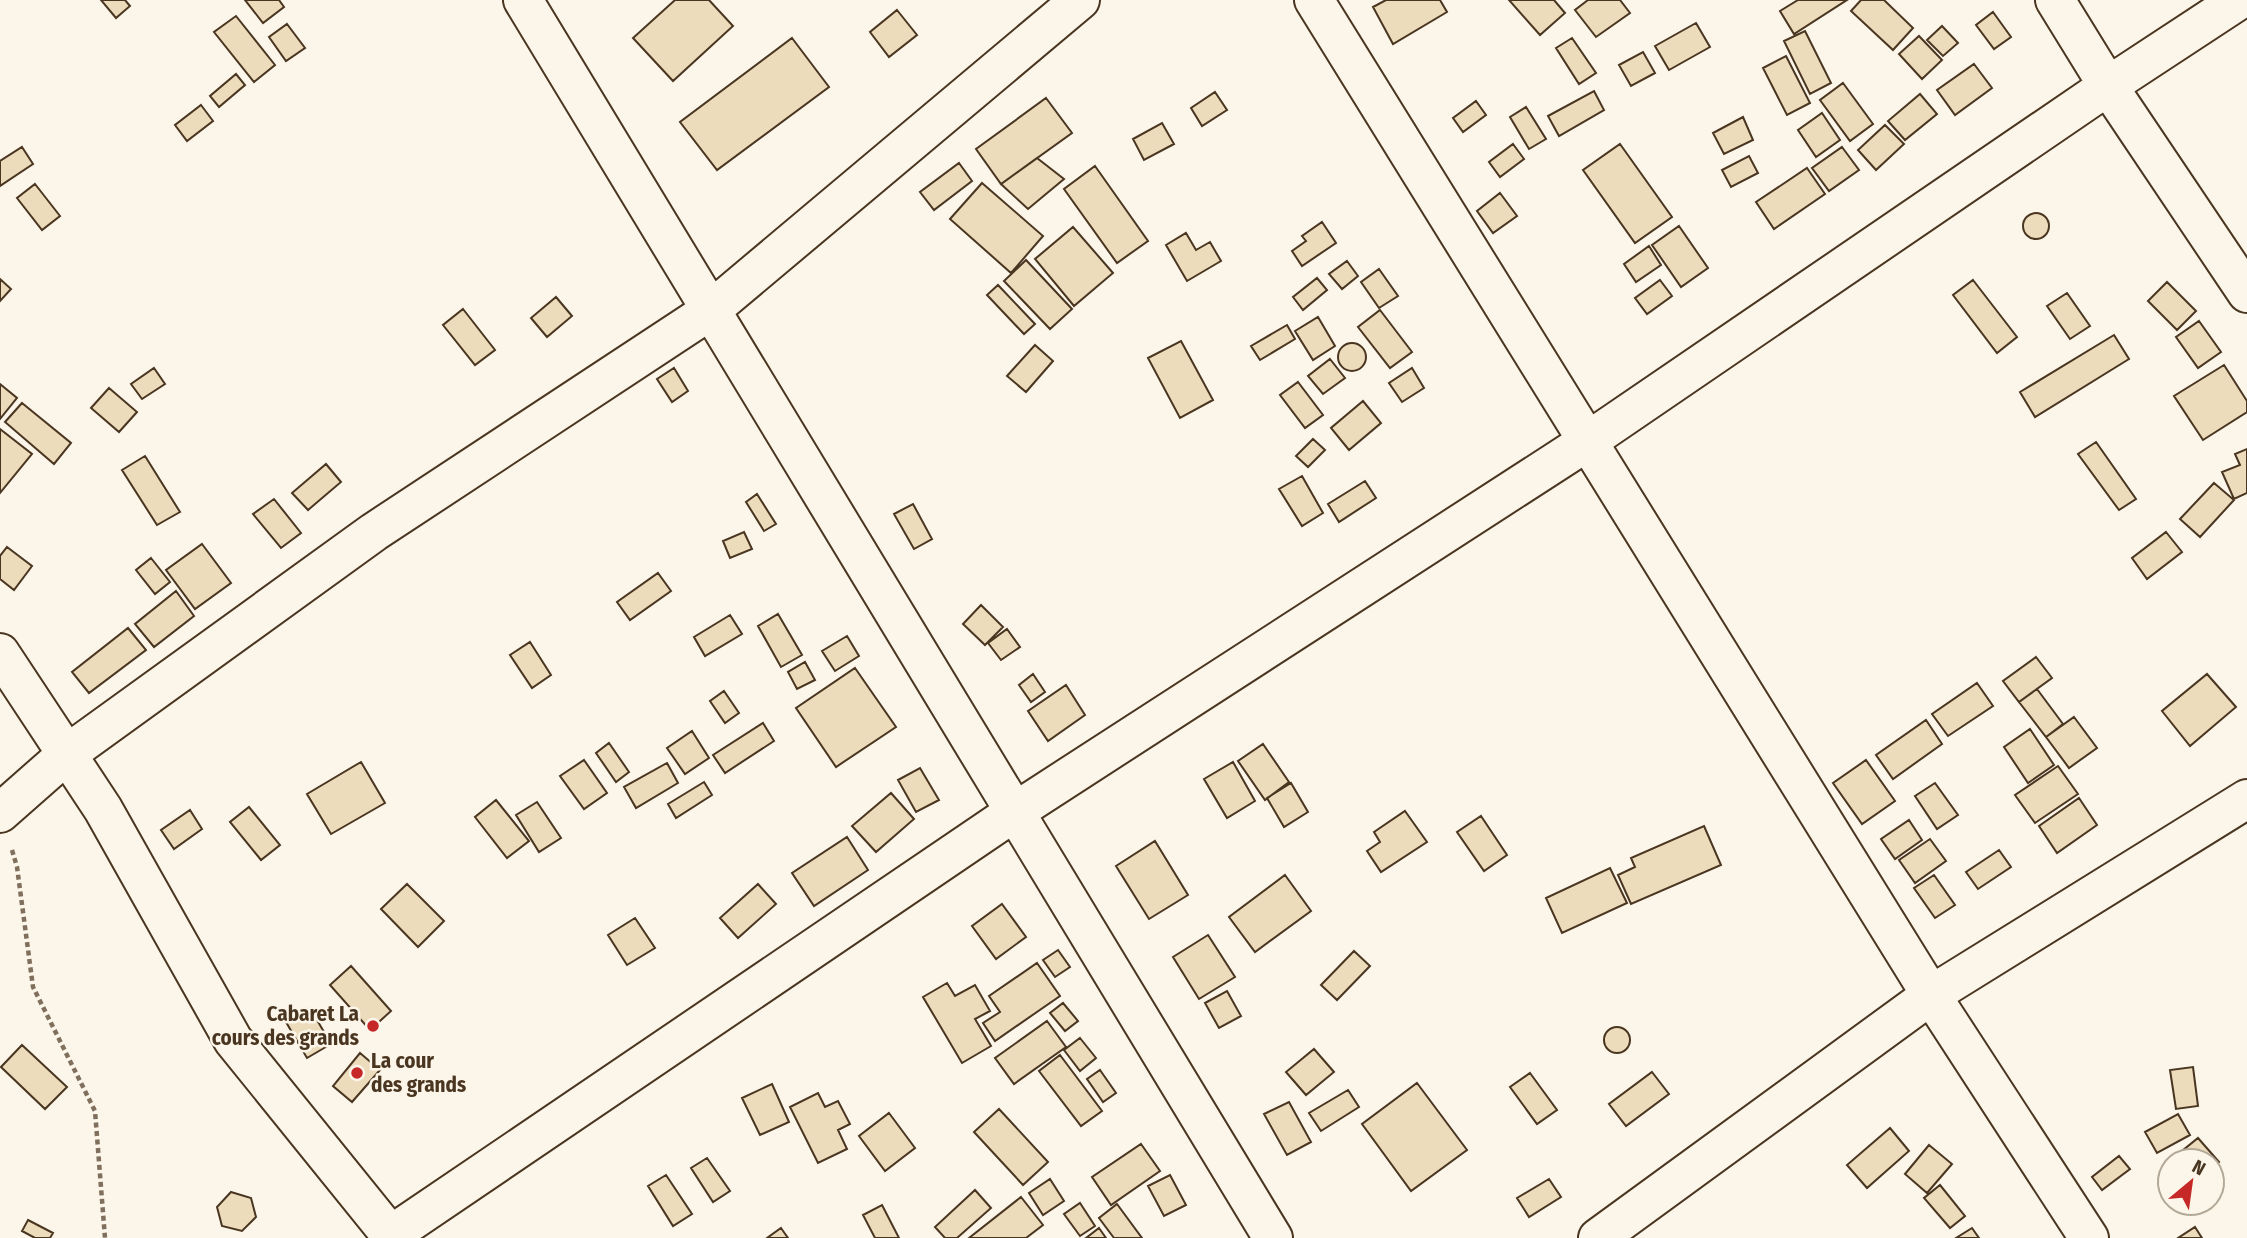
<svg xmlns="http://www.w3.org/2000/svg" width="2247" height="1238" font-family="'Fira Sans Condensed',sans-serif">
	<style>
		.building { fill: #ecdcbc; stroke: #4a3520; stroke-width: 2 }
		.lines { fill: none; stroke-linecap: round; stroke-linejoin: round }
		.minor-casing { stroke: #4a3520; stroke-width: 42 }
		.path { stroke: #7f6f5c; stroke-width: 4.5; stroke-dasharray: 5 3.5; stroke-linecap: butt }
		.minor { stroke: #fbf6e9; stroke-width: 38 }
		.poi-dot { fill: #c62828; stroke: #fbf6e9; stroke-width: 2.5 }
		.labels { text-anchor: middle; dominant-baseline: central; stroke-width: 5; stroke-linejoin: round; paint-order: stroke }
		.poi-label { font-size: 21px; font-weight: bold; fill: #4a3520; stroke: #fbf6e9; text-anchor: end }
	</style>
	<rect width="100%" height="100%" fill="#fbf6e9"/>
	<path class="building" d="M101,0H125L130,6L116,18Z
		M245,0H279L284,7L263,23Z
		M675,0H709L733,26L673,81L633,38Z
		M1386,0H1440L1447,12L1393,44L1373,7Z
		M1509,0H1554L1565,13L1540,35Z
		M1588,0H1620L1630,13L1596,37L1575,10Z
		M1798,0H1847L1794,34L1780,11Z
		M1861,0H1884L1913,28L1893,50L1851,11Z
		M897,10L917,35L889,57L870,32Z
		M1993,12L2011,37L1994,49L1976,25Z
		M236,16L275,65L254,82L214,32Z
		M1696,23L1710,47L1669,70L1655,46Z
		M287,24L305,48L286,61L269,37Z
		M1942,26L1958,43L1943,56L1927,40Z
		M1805,31L1831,83L1810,94L1784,41Z
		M1919,36L1942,60L1922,79L1899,54Z
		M792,38L829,87L717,170L680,122Z
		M1572,38L1596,73L1579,84L1556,48Z
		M1643,52L1655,73L1631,86L1619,65Z
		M1786,56L1810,103L1787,115L1763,68Z
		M1974,64L1992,88L1955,115L1937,90Z
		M236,74L245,85L219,107L210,96Z
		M1843,83L1873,124L1850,141L1820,100Z
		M1594,91L1604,110L1559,136L1548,116Z
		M1215,92L1227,110L1202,126L1191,108Z
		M1920,94L1937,114L1905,140L1888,121Z
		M1046,98L1072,133L1001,184L976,149Z
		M1476,101L1486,115L1463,132L1453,118Z
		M201,105L213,121L187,141L175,125Z
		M1526,107L1546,139L1529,149L1510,117Z
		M1822,113L1840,140L1816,157L1798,130Z
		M1743,117L1753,140L1724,154L1713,133Z
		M1162,123L1174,144L1144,160L1133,139Z
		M1885,125L1904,144L1876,170L1858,150Z
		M1513,144L1524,159L1500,177L1489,162Z
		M1620,144L1672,217L1635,243L1583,170Z
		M22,147L33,164L0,186V161Z
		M1842,147L1859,170L1829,191L1812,168Z
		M1749,156L1758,173L1731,187L1722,170Z
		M1037,158L1064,179L1028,209L1001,184Z
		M959,163L972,181L934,210L920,192Z
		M1095,166L1148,241L1117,263L1064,189Z
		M1807,168L1825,194L1774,229L1756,202Z
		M982,183L1043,236L1011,273L950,219Z
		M35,184L60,216L42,230L17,198Z
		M1500,193L1517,216L1493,233L1477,211Z
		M2023 226a13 13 0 1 1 26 0a13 13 0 1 1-26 0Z
		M1322,222L1336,243L1302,266L1292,251L1306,241L1302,236Z
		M1679,226L1708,268L1681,287L1652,245Z
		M1073,227L1113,273L1074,306L1035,259Z
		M1186,233L1196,250L1210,242L1221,261L1187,281L1166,245Z
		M1649,246L1661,265L1636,282L1624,264Z
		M1026,260L1072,309L1050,329L1004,281Z
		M1347,261L1358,276L1342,289L1329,274Z
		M1379,269L1398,296L1379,308L1361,282Z
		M1317,278L1327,290L1303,310L1293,297Z
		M0,279L11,289L0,301Z
		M1660,280L1672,296L1647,314L1635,298Z
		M1973,280L2017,337L1997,353L1953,295Z
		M2167,282L2196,311L2177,330L2148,301Z
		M998,285L1035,324L1024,334L987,295Z
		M2067,293L2090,326L2070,339L2047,306Z
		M556,297L572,316L547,337L531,318Z
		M463,309L495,350L475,365L443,325Z
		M1380,310L1412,352L1390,368L1358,327Z
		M1318,317L1335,346L1313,360L1295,331Z
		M2199,321L2221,352L2198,368L2176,337Z
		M1287,325L1295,339L1260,360L1251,346Z
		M2114,335L2129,359L2035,417L2020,392Z
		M1181,341L1213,400L1180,418L1148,358Z
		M1338 357a14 14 0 1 1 28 0a14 14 0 1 1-28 0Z
		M1035,345L1053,361L1026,392L1007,376Z
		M1330,359L1345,378L1323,394L1308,376Z
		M2224,365L2247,401V412L2203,440L2174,396Z
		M154,368L165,384L142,399L131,384Z
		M674,368L688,391L672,402L657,379Z
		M1412,368L1424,388L1402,402L1389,383Z
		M1298,382L1323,415L1305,428L1280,395Z
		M0,384L17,398L0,419Z
		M109,388L137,412L119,432L91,408Z
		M1363,401L1381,423L1349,450L1331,428Z
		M22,403L71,443L54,464L5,422Z
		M0,429L32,454L0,493Z
		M1313,439L1325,450L1308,467L1296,456Z
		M2096,442L2136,499L2119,510L2078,454Z
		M2247,449V493L2234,499L2222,472L2240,465L2235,454Z
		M145,456L180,512L157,525L122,470Z
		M326,464L341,482L308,510L292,493Z
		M1302,476L1323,513L1302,526L1279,489Z
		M1365,481L1376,498L1339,522L1328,504Z
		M2214,483L2234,500L2200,537L2180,519Z
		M757,494L776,524L764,531L746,502Z
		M274,499L301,533L281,548L253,514Z
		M913,504L932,539L914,549L894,514Z
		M744,532L752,549L730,558L723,541Z
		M2166,532L2182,552L2147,579L2132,558Z
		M202,544L231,583L195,609L166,570Z
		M7,547L32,566L14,590L0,579V556Z
		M151,558L170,582L155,594L136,570Z
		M658,573L671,591L630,620L617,602Z
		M176,591L194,616L154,647L135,624Z
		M981,605L1003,627L985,645L963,624Z
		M778,614L802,655L781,667L758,626Z
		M730,615L742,634L705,656L694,637Z
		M128,628L146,650L89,693L72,672Z
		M1007,629L1020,647L1001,660L988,643Z
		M847,636L859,656L835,671L822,651Z
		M530,642L551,675L532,688L510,655Z
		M2036,657L2052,678L2019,702L2003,681Z
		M805,662L815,680L797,689L788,672Z
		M855,668L896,727L836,767L796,708Z
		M1033,674L1045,692L1031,702L1019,685Z
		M2207,674L2236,707L2190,746L2162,711Z
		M1977,683L1993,706L1948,736L1932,714Z
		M1066,685L1085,715L1048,741L1028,711Z
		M2037,689L2063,724L2046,737L2019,702Z
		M724,691L739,713L725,723L710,701Z
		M2074,717L2097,748L2069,768L2046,737Z
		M1926,720L1942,744L1893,779L1876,755Z
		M763,723L774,741L725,773L713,755Z
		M2030,729L2054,765L2028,783L2004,747Z
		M692,731L709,758L685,774L667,748Z
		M609,743L629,772L616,782L596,753Z
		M1263,744L1289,782L1265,800L1238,761Z
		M584,760L607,793L584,809L560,776Z
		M1866,760L1895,801L1862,824L1833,783Z
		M361,762L385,803L331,834L307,794Z
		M1233,762L1255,801L1227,818L1204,779Z
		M667,763L678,783L636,808L624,787Z
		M2058,766L2078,794L2035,823L2015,795Z
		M920,768L939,800L916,812L898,780Z
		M704,782L712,795L676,818L668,804Z
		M1291,783L1308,812L1284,827L1267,798Z
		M1935,783L1958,815L1937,829L1915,796Z
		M891,793L914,819L876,852L852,826Z
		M2079,798L2097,825L2057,853L2039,826Z
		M496,800L529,841L507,858L475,817Z
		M537,802L561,838L539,852L516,815Z
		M249,807L280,845L261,860L230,822Z
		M190,810L202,829L174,849L161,830Z
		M1405,811L1427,842L1381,872L1367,851L1380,842L1374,832Z
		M1481,816L1507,855L1484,871L1457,832Z
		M1909,820L1922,840L1895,859L1881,839Z
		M1704,826L1721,865L1631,904L1618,875L1635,867L1631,858Z
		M847,837L868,870L814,906L792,873Z
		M1930,839L1946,861L1915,883L1899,860Z
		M1155,841L1188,895L1149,919L1116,866Z
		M1999,850L2011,867L1978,889L1966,872Z
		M1610,868L1627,903L1562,933L1546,898Z
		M1285,875L1311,911L1255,952L1229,917Z
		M1934,875L1955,905L1935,918L1914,888Z
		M407,884L444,921L418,947L381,909Z
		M758,884L776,904L738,938L720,918Z
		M1002,904L1026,937L996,959L972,926Z
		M635,918L655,948L627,965L608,935Z
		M1208,935L1235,977L1199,999L1173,957Z
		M1058,950L1070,967L1055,977L1043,960Z
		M1354,951L1370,966L1337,1000L1321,985Z
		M1037,963L1060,996L995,1041L983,1023L1000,1012L989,996Z
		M351,966L391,1011L370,1030L330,985Z
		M947,983L955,996L975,985L990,1011L975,1019L991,1046L962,1063L923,997Z
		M1227,991L1241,1016L1219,1028L1205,1003Z
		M1063,1003L1078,1021L1065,1031L1050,1013Z
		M310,1008L331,1044L307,1058L286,1022Z
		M1047,1021L1066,1047L1014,1084L995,1058Z
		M1604 1040a13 13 0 1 1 26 0a13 13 0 1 1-26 0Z
		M1080,1038L1096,1058L1080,1071L1064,1050Z
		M22,1045L67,1087L45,1109L1,1067Z
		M1314,1049L1334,1072L1306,1095L1286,1072Z
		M360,1053L380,1070L352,1102L333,1086Z
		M1060,1055L1102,1111L1081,1126L1039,1071Z
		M2193,1067L2198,1106L2176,1109L2170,1070Z
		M1100,1070L1116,1093L1103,1102L1087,1079Z
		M1652,1072L1669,1094L1626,1126L1609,1104Z
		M1530,1073L1557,1110L1537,1124L1510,1087Z
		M1417,1083L1467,1150L1411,1191L1362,1124Z
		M772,1084L789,1122L760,1135L742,1098Z
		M1348,1090L1359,1107L1321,1131L1309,1113Z
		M818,1093L825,1107L838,1101L850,1124L838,1130L847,1149L818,1163L790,1107Z
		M1289,1102L1311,1142L1287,1155L1264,1114Z
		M999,1109L1048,1162L1023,1185L974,1132Z
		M889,1113L915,1148L885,1171L859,1136Z
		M2178,1114L2190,1135L2157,1153L2145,1132Z
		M1890,1128L1909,1151L1867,1188L1847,1165Z
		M2198,1138L2219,1162L2212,1168V1161H2190L2182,1151Z
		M1141,1144L1160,1171L1111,1205L1092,1177Z
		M1929,1145L1952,1164L1927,1193L1905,1174Z
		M2119,1156L2130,1169L2102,1190L2092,1177Z
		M707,1158L730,1191L713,1202L691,1168Z
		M666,1175L692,1214L673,1226L648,1186Z
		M1170,1175L1186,1205L1164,1216L1148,1186Z
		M1050,1179L1064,1201L1043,1215L1029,1193Z
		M1549,1179L1561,1197L1529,1217L1517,1198Z
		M1940,1185L1965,1216L1950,1228L1924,1198Z
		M975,1190L991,1208L957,1238H945L935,1227Z
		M231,1192L251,1198L256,1217L242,1231L222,1226L217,1207Z
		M1021,1197L1043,1225L1026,1238H969Z
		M1080,1203L1095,1226L1080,1236L1064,1214Z
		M1117,1204L1142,1238H1114L1099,1218Z
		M882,1205L899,1238H875L863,1215Z
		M28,1220L53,1233L50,1238H35L22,1231Z
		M2195,1227L2202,1238H2178Z
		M781,1228L788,1238H767Z
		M1099,1228L1106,1238H1086Z
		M1972,1228L1979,1238H1956Z"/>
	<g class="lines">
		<defs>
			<path id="minor" d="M523,0L1273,1238
				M1314,0L1931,995L2089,1238
				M2055,0L2108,86L2247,293
				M0,653L103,809L233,1040L393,1238
				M0,813L67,754L374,532L711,310L1080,0
				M391,1235L1016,811L1588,441L2108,86L2239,0
				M1598,1238L1931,995L2247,799"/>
		</defs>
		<use href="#minor" class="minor-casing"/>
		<path class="path" d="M12,850L17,867L33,987L95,1111L105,1238"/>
		<use href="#minor" class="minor"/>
	</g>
	<g class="poi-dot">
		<circle cx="373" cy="1026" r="7"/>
		<circle cx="357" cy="1073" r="7"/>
	</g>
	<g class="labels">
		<g class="poi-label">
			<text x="359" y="1014">Cabaret La<tspan x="359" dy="24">cours des grands</tspan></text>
			<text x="371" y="1061" text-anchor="start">La cour<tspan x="371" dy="24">des grands</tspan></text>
		</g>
	</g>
	<g transform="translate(2191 1182) rotate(29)"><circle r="33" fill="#fbf6e9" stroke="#b4a999" stroke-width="2"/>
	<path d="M0-5L12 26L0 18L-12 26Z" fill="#c62828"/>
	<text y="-10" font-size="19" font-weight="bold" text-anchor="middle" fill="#4a3520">N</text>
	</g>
</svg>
